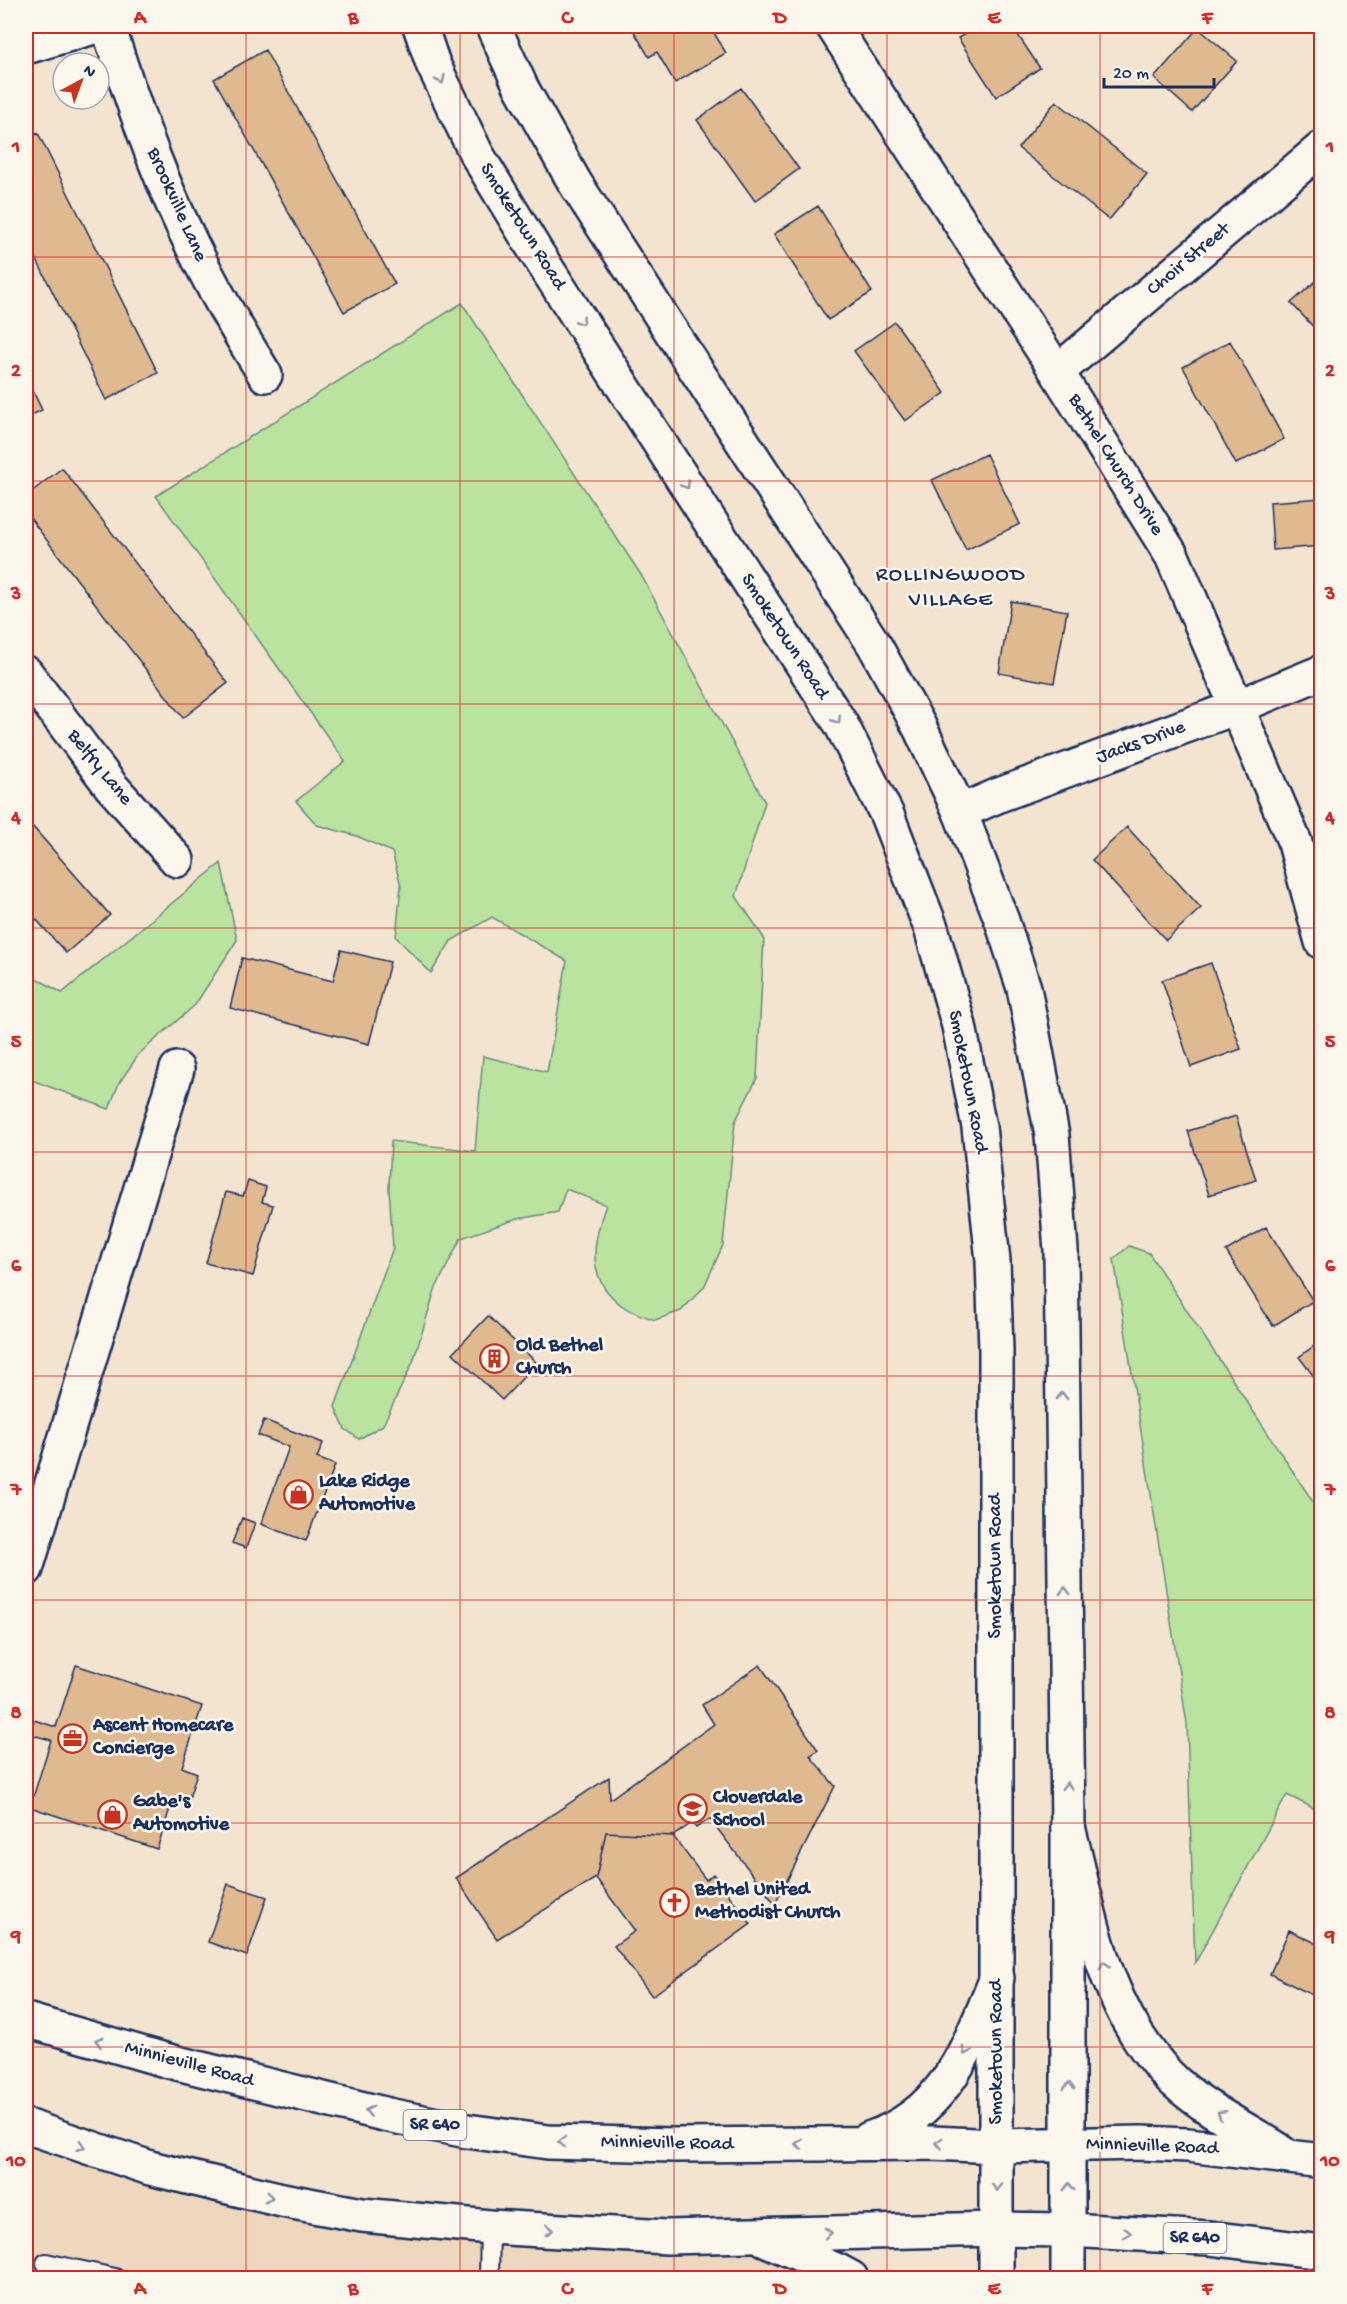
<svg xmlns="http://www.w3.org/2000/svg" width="1347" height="2304" font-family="'Gochi Hand',sans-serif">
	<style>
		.built { fill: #edd7bd }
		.green { fill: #bae39f; stroke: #6a897e; stroke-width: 1.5 }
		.building { fill: #dfb990; stroke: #1b2f5e; stroke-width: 1.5 }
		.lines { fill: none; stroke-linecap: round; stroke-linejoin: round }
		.service-casing { stroke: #1b2f5e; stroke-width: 22 }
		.minor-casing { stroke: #1b2f5e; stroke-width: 38 }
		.secondary-casing { stroke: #1b2f5e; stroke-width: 38 }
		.primary-casing { stroke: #1b2f5e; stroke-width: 38 }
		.service { stroke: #fbf7ec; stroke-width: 18 }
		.minor { stroke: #fbf7ec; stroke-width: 33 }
		.secondary { stroke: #fbf7ec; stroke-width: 33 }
		.primary { stroke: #fbf7ec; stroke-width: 33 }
		.oneway { stroke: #8b93a5 }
		.grid { fill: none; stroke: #d62828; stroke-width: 1.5; stroke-opacity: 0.55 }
		.labels { text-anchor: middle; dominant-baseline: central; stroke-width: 5; stroke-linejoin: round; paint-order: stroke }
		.shield { fill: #fbf7ec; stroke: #5e6b89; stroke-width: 1.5 }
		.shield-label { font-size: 18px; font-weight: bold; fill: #1b2f5e }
		.street-label { font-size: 20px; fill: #1b2f5e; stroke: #fbf7ec }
		.poi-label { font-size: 20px; font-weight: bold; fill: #1b2f5e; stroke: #fbf7ec; text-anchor: start }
		.quarter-label { font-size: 22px; letter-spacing: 1.5px; fill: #1b2f5e; stroke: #fbf7ec }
		.neatline { fill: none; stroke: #d62828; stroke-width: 2 }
		.grid-label { font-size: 20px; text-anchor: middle; font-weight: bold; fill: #d62828 }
	</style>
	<rect width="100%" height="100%" fill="#f3e4d0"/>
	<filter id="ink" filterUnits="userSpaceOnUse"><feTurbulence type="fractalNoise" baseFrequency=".0167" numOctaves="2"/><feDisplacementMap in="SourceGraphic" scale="12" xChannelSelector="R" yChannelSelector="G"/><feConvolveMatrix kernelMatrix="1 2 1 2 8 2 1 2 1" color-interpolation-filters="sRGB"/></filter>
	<g filter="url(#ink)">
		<path class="built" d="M26,2126L282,2200L755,2235L848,2278H26Z"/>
		<path class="green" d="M462,303L641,575L765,802L736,896L764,938L757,1078L735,1122L723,1245L704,1287L681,1311L655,1320C645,1316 633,1313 624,1307C585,1280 592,1243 606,1205L566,1189L558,1212L517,1219L461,1238L435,1290L413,1362L383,1425L359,1439L345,1429L335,1407L393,1248L389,1188L391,1141L475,1151L483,1056L547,1072L567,961L492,917L451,941L431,973L396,937L401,886L392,852L357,836L317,825L296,801L345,761L156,496Z
			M221,863L237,940L195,1005L139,1054L119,1083L109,1109L26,1078V972L62,993Z
			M1129,1246L1149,1253L1321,1514V1812L1287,1795L1195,1963L1187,1724L1114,1259Z"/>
		<path class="building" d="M636,26H710L726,53L675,83L657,52L649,57L632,28Z
			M979,26H1012L1040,68L996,97L958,38Z
			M1198,28L1237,61L1192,112L1154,78Z
			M265,50L395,284L344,312L214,79Z
			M741,88L799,169L755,201L697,120Z
			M1056,101L1147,174L1109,220L1018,148Z
			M38,133L158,373L106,400L26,238V139Z
			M818,206L872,292L828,320L774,234Z
			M1322,276V336L1291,303Z
			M895,322L945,393L905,421L854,351Z
			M1230,341L1284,439L1236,464L1183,367Z
			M26,377L42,410L26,418Z
			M986,454L1020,524L966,550L932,480Z
			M62,468L228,683L183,718L26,513V496Z
			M1322,498V546L1273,550L1270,502Z
			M1011,601L1067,611L1054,683L999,673Z
			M26,819L110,915L66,953L26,908Z
			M1127,827L1201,908L1166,940L1092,860Z
			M341,950L390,962L369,1044L230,1008L242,958L333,981Z
			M1211,963L1241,1049L1191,1067L1162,980Z
			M1236,1116L1256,1180L1209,1195L1188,1131Z
			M248,1181L266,1187L262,1202L273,1205L253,1276L206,1263L226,1192L243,1196Z
			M1266,1227L1313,1301L1273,1326L1226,1251Z
			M488,1316L537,1363L502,1400L453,1353Z
			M1322,1340V1387L1299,1357Z
			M264,1420L323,1443L317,1458L335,1465L306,1541L261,1524L289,1447L258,1435Z
			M242,1518L255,1523L246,1548L232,1543Z
			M76,1665L202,1706L182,1767L197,1773L187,1804L173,1799L157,1849L30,1807L51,1740L29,1734L34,1720L56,1727Z
			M760,1665L818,1750L810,1756L835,1786L775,1904L710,1819L696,1828L692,1823L673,1836L606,1832L596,1878L497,1939L456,1878L609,1777L610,1799L714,1724L702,1705Z
			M606,1832L673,1836L706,1880L713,1874L751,1924L652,1996L614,1946L635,1931L596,1878Z
			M228,1884L267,1897L247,1956L208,1942Z
			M1289,1930L1322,1946V2000L1270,1974Z"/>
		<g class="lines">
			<defs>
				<path id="service" d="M46,2263L115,2278
					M489,2278L490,2227"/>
				<path id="minor" d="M108,26C136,114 167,202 212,284C228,315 247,345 265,375
					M833,26L1057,372L1172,556L1295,843L1322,942
					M26,47L97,26
					M1057,372L1322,148
					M26,673L111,786L177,860
					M960,812L999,795L1237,707L1322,672
					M26,1569L177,1069"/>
				<path id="secondary" d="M420,26L433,64L476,153L538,255L841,724L887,815L931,928L959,1026L979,1127L993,1261L996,1350V2278
					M493,26L521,87L575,183L875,646L920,728L960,812L1002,921L1024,988L1052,1135L1061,1250L1068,1827V2278"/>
				<path id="primary" d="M1068,1827C1091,1916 1102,2005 1168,2075C1199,2107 1245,2128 1282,2152
					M26,2020L165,2060L388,2115L467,2131L548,2142L675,2145L932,2143L997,2146L1141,2143L1188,2145L1322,2161
					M26,2126L150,2168L282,2200L362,2215L490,2227L667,2237L997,2229L1069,2230L1209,2238L1322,2252
					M869,2139C947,2113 968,2047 997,1978
					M765,2239L838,2271L851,2278"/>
			</defs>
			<use href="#service" class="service-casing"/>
			<use href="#minor" class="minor-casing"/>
			<use href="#secondary" class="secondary-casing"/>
			<use href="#primary" class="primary-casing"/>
			<use href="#service" class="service"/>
			<use href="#minor" class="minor"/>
			<use href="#secondary" class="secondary"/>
			<use href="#primary" class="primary"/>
		</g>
		<defs><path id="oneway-chevron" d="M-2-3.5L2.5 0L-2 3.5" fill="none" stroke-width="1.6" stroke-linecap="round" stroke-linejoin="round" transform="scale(1.5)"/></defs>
		<g class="oneway">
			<use href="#oneway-chevron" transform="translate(441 80) rotate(64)"/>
			<use href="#oneway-chevron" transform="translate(581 321) rotate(57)"/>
			<use href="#oneway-chevron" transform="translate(686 485) rotate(57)"/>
			<use href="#oneway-chevron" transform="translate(837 720) rotate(59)"/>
			<use href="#oneway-chevron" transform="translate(1062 1396) rotate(-90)"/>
			<use href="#oneway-chevron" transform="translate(1065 1591) rotate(-91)"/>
			<use href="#oneway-chevron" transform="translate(1067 1786) rotate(-90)"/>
			<use href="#oneway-chevron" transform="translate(1104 1965) rotate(-107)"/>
			<use href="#oneway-chevron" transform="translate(99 2041) rotate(-164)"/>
			<use href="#oneway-chevron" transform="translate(966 2051) rotate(115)"/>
			<use href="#oneway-chevron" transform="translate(1069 2086) rotate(-90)"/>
			<use href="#oneway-chevron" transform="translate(369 2111) rotate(-167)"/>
			<use href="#oneway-chevron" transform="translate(1221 2114) rotate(-148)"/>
			<use href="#oneway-chevron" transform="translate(562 2142) rotate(-178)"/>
			<use href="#oneway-chevron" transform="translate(939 2143) rotate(-178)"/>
			<use href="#oneway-chevron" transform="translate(799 2144) rotate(180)"/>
			<use href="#oneway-chevron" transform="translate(81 2146) rotate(18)"/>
			<use href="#oneway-chevron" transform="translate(997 2187) rotate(90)"/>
			<use href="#oneway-chevron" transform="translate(1069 2187) rotate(-90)"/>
			<use href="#oneway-chevron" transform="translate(269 2197) rotate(14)"/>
			<use href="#oneway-chevron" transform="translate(549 2230) rotate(3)"/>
			<use href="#oneway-chevron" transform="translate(828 2233) rotate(-1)"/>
			<use href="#oneway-chevron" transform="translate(1127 2233) rotate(4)"/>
		</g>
	</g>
	<path class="grid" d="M246,26V2278M460,26V2278M674,26V2278M887,26V2278M1100,26V2278M26,257H1322M26,481H1322M26,704H1322M26,928H1322M26,1152H1322M26,1376H1322M26,1600H1322M26,1823H1322M26,2047H1322"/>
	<defs>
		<symbol id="building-ring" viewBox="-11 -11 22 22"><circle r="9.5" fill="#fbf7ec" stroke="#c8321e" stroke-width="1.5"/><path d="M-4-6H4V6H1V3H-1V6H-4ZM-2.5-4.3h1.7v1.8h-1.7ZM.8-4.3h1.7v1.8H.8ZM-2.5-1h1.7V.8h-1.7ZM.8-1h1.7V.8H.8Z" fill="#c8321e"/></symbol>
		<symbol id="shop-ring" viewBox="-11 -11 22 22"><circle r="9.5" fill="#fbf7ec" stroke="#c8321e" stroke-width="1.5"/><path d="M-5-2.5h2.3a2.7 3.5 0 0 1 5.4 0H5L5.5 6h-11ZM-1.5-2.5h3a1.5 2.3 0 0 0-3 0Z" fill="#c8321e"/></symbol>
		<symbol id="office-ring" viewBox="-11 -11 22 22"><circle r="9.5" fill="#fbf7ec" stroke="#c8321e" stroke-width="1.5"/><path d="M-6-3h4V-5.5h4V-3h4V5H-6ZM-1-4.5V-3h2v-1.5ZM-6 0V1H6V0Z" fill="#c8321e"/></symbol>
		<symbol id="school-ring" viewBox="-11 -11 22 22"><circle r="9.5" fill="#fbf7ec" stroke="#c8321e" stroke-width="1.5"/><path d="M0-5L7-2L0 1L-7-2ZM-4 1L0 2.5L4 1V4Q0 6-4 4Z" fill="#c8321e"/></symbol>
		<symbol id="church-ring" viewBox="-11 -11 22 22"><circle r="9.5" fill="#fbf7ec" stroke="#c8321e" stroke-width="1.5"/><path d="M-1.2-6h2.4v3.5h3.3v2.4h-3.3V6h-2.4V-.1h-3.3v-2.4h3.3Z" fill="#c8321e"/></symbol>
	</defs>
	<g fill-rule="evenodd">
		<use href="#building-ring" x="478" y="1342" width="33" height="33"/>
		<use href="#shop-ring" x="282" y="1478" width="33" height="33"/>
		<use href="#office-ring" x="56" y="1722" width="33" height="33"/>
		<use href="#school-ring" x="676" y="1792" width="33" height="33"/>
		<use href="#shop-ring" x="96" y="1798" width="33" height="33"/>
		<use href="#church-ring" x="658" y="1886" width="33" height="33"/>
	</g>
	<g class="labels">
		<g class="shield">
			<rect x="403.5" y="2110" width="63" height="30" rx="4.5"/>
			<rect x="1163.5" y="2223" width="63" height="30" rx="4.5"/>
		</g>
		<g class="shield-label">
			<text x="435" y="2125">SR 640</text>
			<text x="1195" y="2238">SR 640</text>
		</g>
		<g class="street-label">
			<text transform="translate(176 205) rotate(66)">Brookville Lane</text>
			<text transform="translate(522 227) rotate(58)">Smoketown Road</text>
			<text transform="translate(1189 260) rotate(-40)">Choir Street</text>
			<text transform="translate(1115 465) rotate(58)">Bethel Church Drive</text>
			<text transform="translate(784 637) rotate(57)">Smoketown Road</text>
			<text transform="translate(1141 743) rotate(-20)">Jacks Drive</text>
			<text transform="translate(99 768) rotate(51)">Belfry Lane</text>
			<text transform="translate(967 1082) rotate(79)">Smoketown Road</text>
			<text transform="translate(996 1566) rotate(-90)">Smoketown Road</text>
			<text transform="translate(997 2052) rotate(-90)">Smoketown Road</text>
			<text transform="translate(189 2065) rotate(15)">Minnieville Road</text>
			<text transform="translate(667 2144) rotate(1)">Minnieville Road</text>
			<text transform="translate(1152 2147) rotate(2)">Minnieville Road</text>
		</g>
		<g class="poi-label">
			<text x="516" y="1346">Old Bethel<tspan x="516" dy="23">Church</tspan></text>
			<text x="319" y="1482">Lake Ridge<tspan x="319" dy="23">Automotive</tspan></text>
			<text x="93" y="1726">Ascent Homecare<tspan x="93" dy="23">Concierge</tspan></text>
			<text x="713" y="1798">Cloverdale<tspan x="713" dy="23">School</tspan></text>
			<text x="133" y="1802">Gabe's<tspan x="133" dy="23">Automotive</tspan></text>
			<text x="695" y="1890">Bethel United<tspan x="695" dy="23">Methodist Church</tspan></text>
		</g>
		<g class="quarter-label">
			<text x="951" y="576">ROLLINGWOOD<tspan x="951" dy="25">VILLAGE</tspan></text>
		</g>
	</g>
	<rect width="1347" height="2304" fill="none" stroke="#fbf7ec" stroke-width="66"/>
	<g transform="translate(81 81) rotate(41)"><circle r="28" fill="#fbf7ec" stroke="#a1a7b3" stroke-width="1.5"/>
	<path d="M0-4.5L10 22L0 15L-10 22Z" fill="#c8321e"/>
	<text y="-9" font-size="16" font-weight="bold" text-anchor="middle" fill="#1b2f5e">N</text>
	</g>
	<path d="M1104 78v9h110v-9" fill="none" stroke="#1b2f5e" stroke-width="3"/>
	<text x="1113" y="78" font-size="18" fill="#1b2f5e" stroke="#fbf7ec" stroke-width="4.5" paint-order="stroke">20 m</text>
	<rect x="33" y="33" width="1281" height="2238" class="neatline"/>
	<g class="grid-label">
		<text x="140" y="23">A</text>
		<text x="353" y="23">B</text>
		<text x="567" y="23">C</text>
		<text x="780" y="23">D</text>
		<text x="994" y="23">E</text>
		<text x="1207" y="23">F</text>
		<text x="16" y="152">1</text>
		<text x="1330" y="152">1</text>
		<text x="16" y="376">2</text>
		<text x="1330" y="376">2</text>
		<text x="16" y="599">3</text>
		<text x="1330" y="599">3</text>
		<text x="16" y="823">4</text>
		<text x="1330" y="823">4</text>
		<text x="16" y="1047">5</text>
		<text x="1330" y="1047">5</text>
		<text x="16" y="1271">6</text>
		<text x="1330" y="1271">6</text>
		<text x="16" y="1495">7</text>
		<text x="1330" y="1495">7</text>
		<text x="16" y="1718">8</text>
		<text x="1330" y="1718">8</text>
		<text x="16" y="1942">9</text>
		<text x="1330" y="1942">9</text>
		<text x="16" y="2166">10</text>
		<text x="1330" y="2166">10</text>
		<text x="140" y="2294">A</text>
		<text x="353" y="2294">B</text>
		<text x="567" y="2294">C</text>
		<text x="780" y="2294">D</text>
		<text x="994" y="2294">E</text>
		<text x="1207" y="2294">F</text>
	</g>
</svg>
